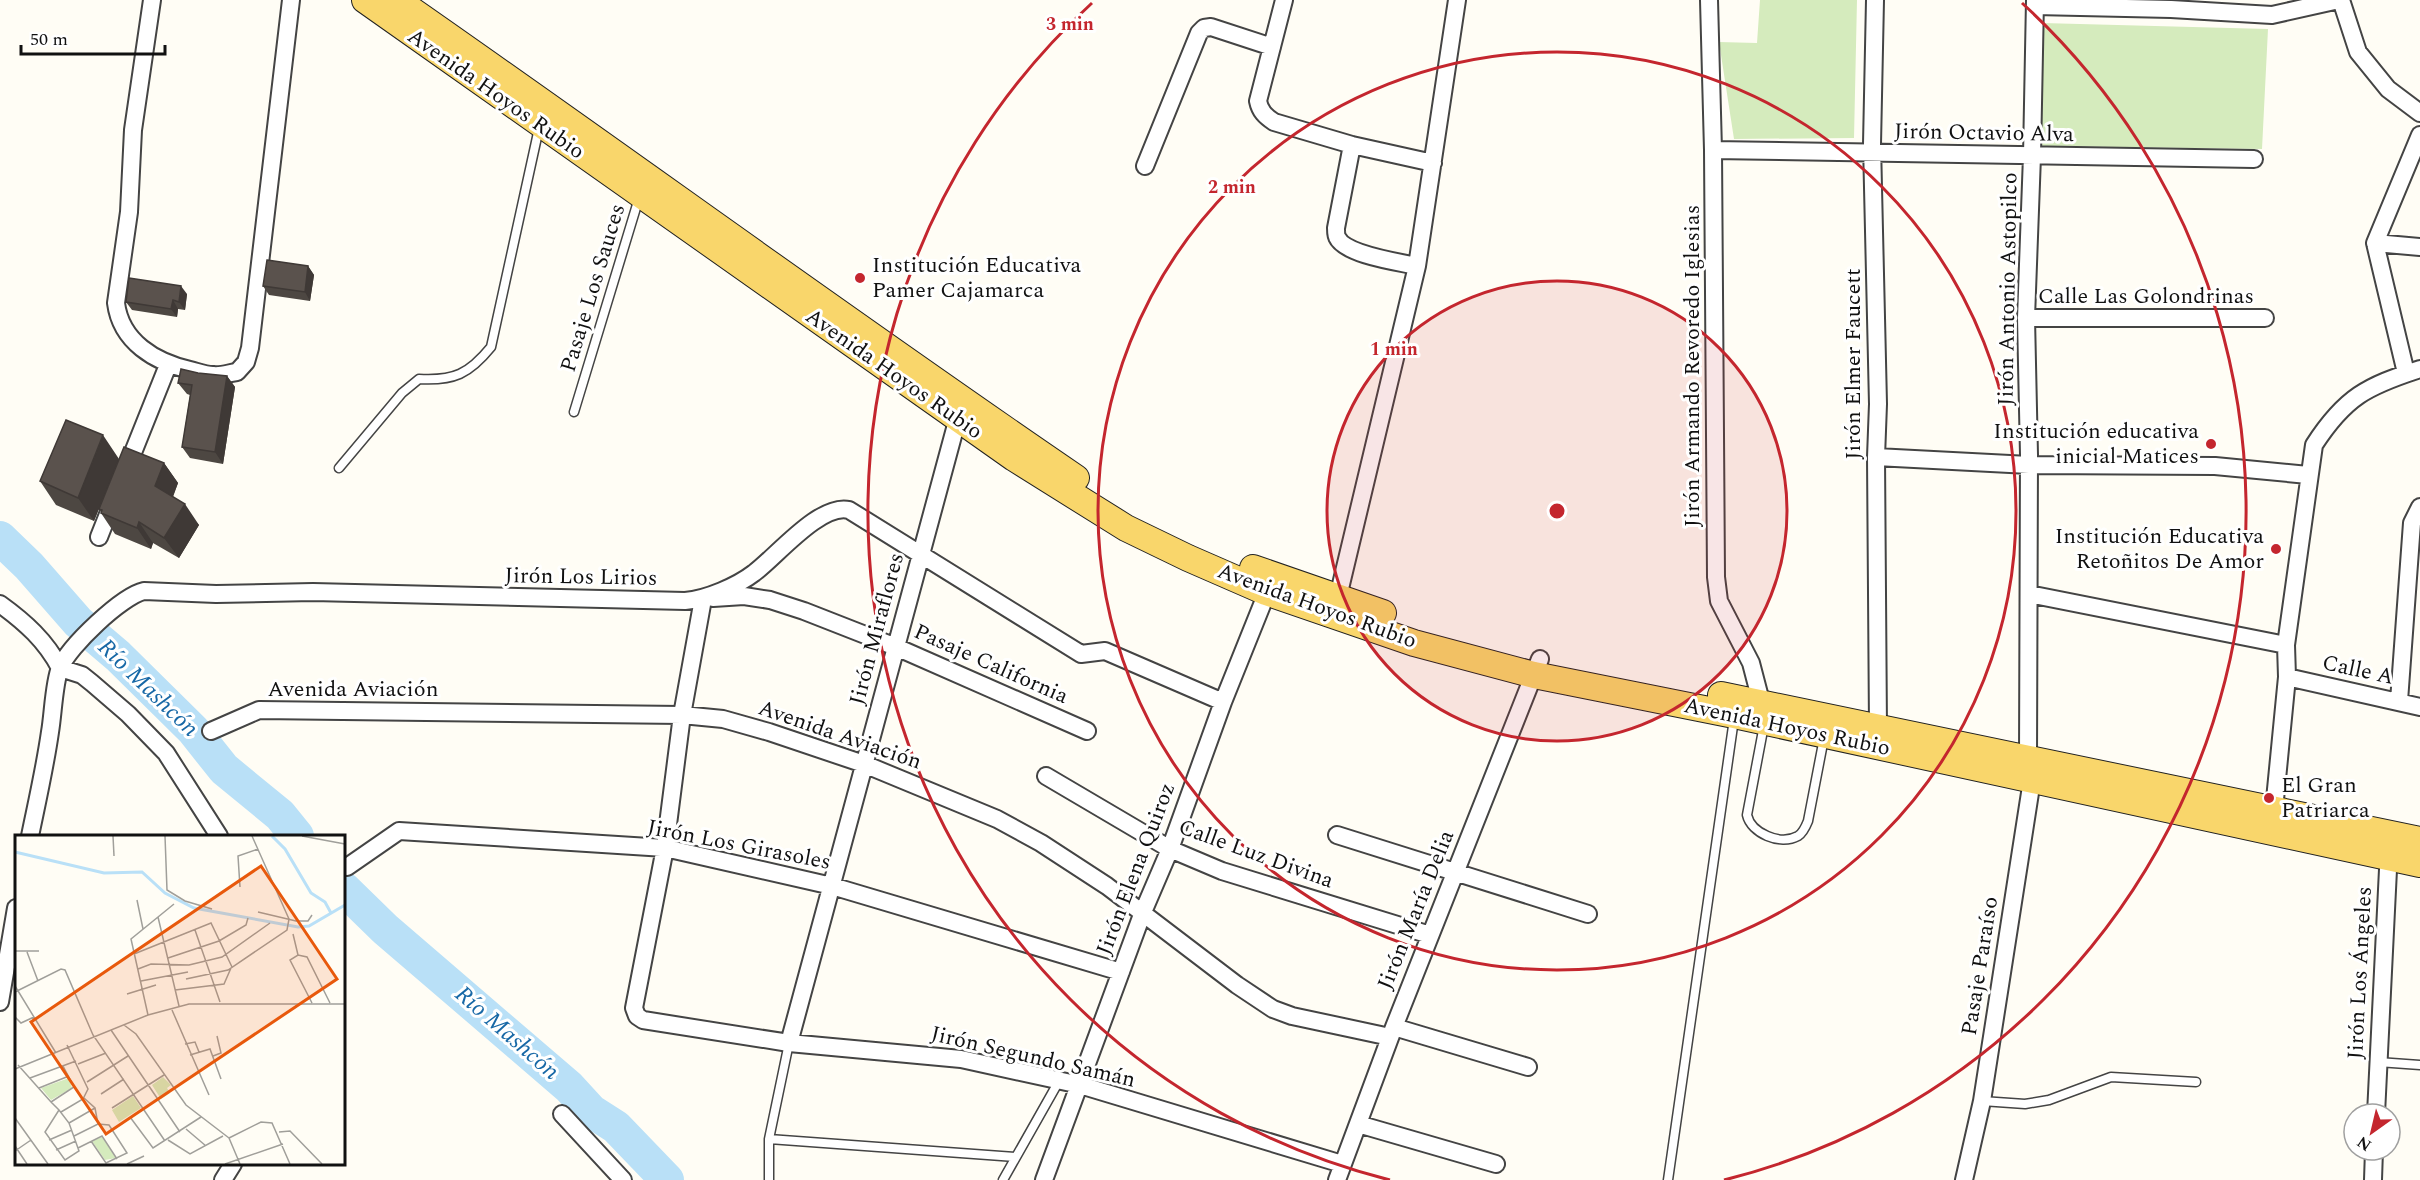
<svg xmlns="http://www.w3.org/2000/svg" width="2420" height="1180" font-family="Spectral,serif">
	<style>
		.green { fill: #d5ebbd }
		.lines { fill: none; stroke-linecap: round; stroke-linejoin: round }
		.river { stroke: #b9e0f7; stroke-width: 34 }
		.lane-casing { stroke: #444; stroke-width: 11 }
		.street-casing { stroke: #444; stroke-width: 20 }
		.primary-casing { stroke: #222; stroke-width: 28 }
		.lane { stroke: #fff; stroke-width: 8 }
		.street { stroke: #fff; stroke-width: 16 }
		.primary { stroke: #f9d66b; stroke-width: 26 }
		.wall { fill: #4d4742 }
		.shaded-wall { fill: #3f3936 }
		.building { fill: #5a524d; stroke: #3f3936; stroke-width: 1.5 }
		.ring { fill: none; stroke: #c4262e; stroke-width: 3 }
		.poi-dot { fill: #c4262e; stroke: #fff; stroke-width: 2 }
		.labels { text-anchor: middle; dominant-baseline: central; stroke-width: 6; stroke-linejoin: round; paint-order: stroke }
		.street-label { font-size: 22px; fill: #111; stroke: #fff }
		.poi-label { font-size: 22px; fill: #111; stroke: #fff; text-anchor: start }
		.water-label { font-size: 24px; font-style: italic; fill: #1768a6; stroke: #fff }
		.inset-river { fill: none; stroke: #b9e0f7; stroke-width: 3 }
		.inset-road { fill: none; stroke: #a09f9a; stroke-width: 1.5 }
		.view { fill: #e8590c; fill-opacity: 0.15; stroke: #e8590c; stroke-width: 3 }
		.inset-edge { fill: none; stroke: #111; stroke-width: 3 }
		.centre { fill: #c4262e; stroke: #fff; stroke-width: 3 }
		.ring-label { font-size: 18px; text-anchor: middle; font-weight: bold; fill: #c4262e; stroke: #fff; stroke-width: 6; stroke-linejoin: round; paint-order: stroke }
	</style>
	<rect width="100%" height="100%" fill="#fffdf5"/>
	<path class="green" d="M1760,0H1857L1854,138L1734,139L1719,42L1757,43Z
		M2042,23L2268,29L2262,149L2040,146Z"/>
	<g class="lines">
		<path class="river" d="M0,538L29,566L78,622L118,656L193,730L224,769L280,815L297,836
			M344,889L385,929L569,1087L591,1111L616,1127L667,1180"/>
		<defs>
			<path id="lane" d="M574,412L639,198
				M339,468L402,393L419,379C454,381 469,374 491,347L539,128
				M1764,725L1747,815C1751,833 1780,846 1798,836C1803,833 1806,826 1808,821L1824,738
				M2378,1062L2420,1065
				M1982,1101L2025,1104L2049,1100L2111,1077L2196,1082
				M769,1139L1015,1157
				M769,1180V1139L789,1043
				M1003,1180L1059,1081
				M1668,1180L1734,719"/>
			<path id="street" d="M152,0L133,130L129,212L116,303C121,342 155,362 190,370C198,372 206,375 213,375C221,376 229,373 237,372L246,362L250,348L291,0
				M1284,0L1258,101C1260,111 1265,116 1274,122L1352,145L1433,163
				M1709,0L1713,150L1716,577L1719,601L1751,663L1763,709
				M1875,0L1872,144L1878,404L1876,457L1878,728
				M2341,0L2358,52L2388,89L2420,113
				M2035,6L2171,9L2272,15L2339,0
				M1352,145L1336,228C1336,229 1336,236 1337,237C1345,255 1399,262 1417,266
				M1713,150L2254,159
				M1145,166L1199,33L1204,28L1211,27L1272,47
				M2375,243L2420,247
				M2026,318H2265
				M2406,373L2375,243L2420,135
				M1876,457L2029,465L2215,466L2308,475
				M126,470L168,365
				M99,537L114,499
				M2029,594L2286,645
				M1338,597L1417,266L1457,0
				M713,598L744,596L770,600L804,611L896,647L1087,731
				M703,599L682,715L665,848L634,1008L637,1016L643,1020L789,1043L961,1059L1080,1085L1342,1164
				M0,604C25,622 46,641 60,668L82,675L92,683L128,714L166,753L219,836
				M2287,677L2420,707
				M2399,701L2412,523L2420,507
				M211,731L259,710L682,715L723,719L769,732L864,764L997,819L1041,843L1107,886L1237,985L1273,1009L1292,1016L1390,1037
				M1046,776L1170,849L1222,871L1430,935
				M2273,820L2287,677L2286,645L2314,445C2345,397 2367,386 2420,369
				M1337,835L1588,914
				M30,836C37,802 45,767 50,732C53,715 54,682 60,668C69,646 122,596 144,591L216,594L313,592L685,601C707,599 737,586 754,573C776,557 820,503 849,510L1081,654L1105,651L1223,702
				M347,867L399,831L665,848L832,886L1121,972
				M0,1002L16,908
				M1394,1027L1528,1067
				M789,1043L960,410
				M562,1114L623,1180
				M2376,1114L2389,849
				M1358,1124L1496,1164
				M223,1180L233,1164
				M1044,1180L1143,912L1170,849L1223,702L1270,585
				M1337,1180L1394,1027L1540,659
				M1964,1180L1982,1101L2032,780L2028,759L2029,455L2026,318L2032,156L2035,0
				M2373,1180L2374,1150"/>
			<path id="primary" d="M365,0L1014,458L1126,528L1188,558L1266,592L1414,643L1534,675L1734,715L2420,864
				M397,0C624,158 847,322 1076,478
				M1253,568L1383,613
				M1721,695L2420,840"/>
		</defs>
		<use href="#lane" class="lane-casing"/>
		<use href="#street" class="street-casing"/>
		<use href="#primary" class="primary-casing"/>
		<use href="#lane" class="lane"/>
		<use href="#street" class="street"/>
		<use href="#primary" class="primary"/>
	</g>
	<path class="wall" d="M308,266L314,275L310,301L269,295L263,286Z
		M187,294L185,310L178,309L177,317L132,310L126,302Z
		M198,373L227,376L235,387L223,464L190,458L182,447L190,395L187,394L178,383Z
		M119,459L94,521L56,505L40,481Z
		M164,463L178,483L173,497L199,525L179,558L153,543L151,549L115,534L101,513V512L99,509Z"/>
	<path class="shaded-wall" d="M308,266L314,275L310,301L305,292Z
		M181,286L187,294L185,310L179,302Z
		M173,300L178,309L177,317L171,309Z
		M227,376L235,387L223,464L215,452Z
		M103,435L119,459L94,521L78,498Z
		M164,463L178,483L169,506L155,486Z
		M185,504L199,525L179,558L164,538Z
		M139,522L153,543L151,549L137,528Z"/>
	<path class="building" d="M267,260L308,266L305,292L263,286Z
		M129,278L181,286L179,302L173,300L171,309L126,302Z
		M181,369L198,373L227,376L215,452L182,447L192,385L178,383Z
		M66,420L103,435L78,498L40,481Z
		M124,447L164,463L155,486L185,504L164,538L139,522L137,528L101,513L102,510L99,509Z"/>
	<circle cx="1557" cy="511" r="230" fill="#c4262e" fill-opacity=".12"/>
	<g class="ring">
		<circle cx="1557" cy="511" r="230"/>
		<circle cx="1557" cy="511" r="459"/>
		<path d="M1390 1180A689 689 0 0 1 1092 3M2022 3A689 689 0 0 1 1724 1180"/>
	</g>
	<g class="poi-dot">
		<circle cx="860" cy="278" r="6"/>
		<circle cx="2211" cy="444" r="6"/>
		<circle cx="2276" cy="549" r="6"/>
		<circle cx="2269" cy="798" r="6"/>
	</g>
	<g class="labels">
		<g class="street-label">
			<text transform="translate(496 94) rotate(35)">Avenida Hoyos Rubio</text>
			<text transform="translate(1984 133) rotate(1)">Jirón Octavio Alva</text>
			<text transform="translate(593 288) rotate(-73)">Pasaje Los Sauces</text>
			<text transform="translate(2008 289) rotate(-89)">Jirón Antonio Astopilco</text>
			<text x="2146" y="296">Calle Las Golondrinas</text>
			<text transform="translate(1853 364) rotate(-90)">Jirón Elmer Faucett</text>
			<text transform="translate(1692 366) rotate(-90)">Jirón Armando Revoredo Iglesias</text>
			<text transform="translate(894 374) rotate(35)">Avenida Hoyos Rubio</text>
			<text transform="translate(581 577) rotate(1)">Jirón Los Lirios</text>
			<text transform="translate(1317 606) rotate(20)">Avenida Hoyos Rubio</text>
			<text transform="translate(877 629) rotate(-75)">Jirón Miraflores</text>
			<text transform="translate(991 664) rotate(24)">Pasaje California</text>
			<text transform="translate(2358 670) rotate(12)">Calle A</text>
			<text x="353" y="689">Avenida Aviación</text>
			<text transform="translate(1787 727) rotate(12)">Avenida Hoyos Rubio</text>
			<text transform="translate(840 735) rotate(19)">Avenida Aviación</text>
			<text transform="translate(739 845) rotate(11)">Jirón Los Girasoles</text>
			<text transform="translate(1256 854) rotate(20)">Calle Luz Divina</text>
			<text transform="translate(1136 869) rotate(-69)">Jirón Elena Quiroz</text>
			<text transform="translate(1416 910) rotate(-68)">Jirón María Delia</text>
			<text transform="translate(1980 966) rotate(-81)">Pasaje Paraíso</text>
			<text transform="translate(2360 973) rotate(-87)">Jirón Los Ángeles</text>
			<text transform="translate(1033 1057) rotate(13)">Jirón Segundo Samán</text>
		</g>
		<g class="poi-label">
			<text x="872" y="265">Institución Educativa<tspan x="872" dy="25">Pamer Cajamarca</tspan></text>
			<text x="2199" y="431" text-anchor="end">Institución educativa<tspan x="2199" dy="25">inicial Matices</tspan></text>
			<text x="2264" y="536" text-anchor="end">Institución Educativa<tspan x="2264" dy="25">Retoñitos De Amor</tspan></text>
			<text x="2281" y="785">El Gran<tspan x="2281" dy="25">Patriarca</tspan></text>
		</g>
		<g class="water-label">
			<text transform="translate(148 688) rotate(44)">Río Mashcón</text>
			<text transform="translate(507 1033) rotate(41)">Río Mashcón</text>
		</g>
	</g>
	<g transform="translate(15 835)">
		<rect width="330" height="330" fill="#fffdf5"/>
		<path d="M148,242L156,250L152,253L155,258L146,264L137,250ZM54,243L57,253L36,265L26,253ZM118,261L126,273L104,287L97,275ZM87,302L101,323L90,325L77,306Z" fill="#d5ebbd"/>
		<path class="inset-river" d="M257,1L270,14L296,58L310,67L316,78M0,17L89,38L127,37L150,58L179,73L283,92L294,91L330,70"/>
		<path class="inset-road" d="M98,1L99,21M150,1L152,55L170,66L197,74M287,1L330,9M225,52L223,21L243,14M122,65L128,94M243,77L281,86H293L297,80M143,82L164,171M180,95L205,167M278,99L283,120M0,116H24M12,117L23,146M119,119L196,88L217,132M153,123L204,106L231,90L233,83M123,134L136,129L174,130L207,122L255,88M171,144L213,135L272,95L274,84L237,1M126,146L173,137M0,151L41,218M160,155L209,149L216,133M0,157L46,134L50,135L78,200L150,306M112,159L141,150M297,168L275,125L283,120L292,122L315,168M157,175L194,260M133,180L116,104L159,69M0,182L6,188L19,182M109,190L121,199L171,270L214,303M96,195L165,297M170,209L180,207L184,217M175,220L195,214L206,244M198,221L206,218L202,201M63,229L91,218M3,230L36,267L44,275L54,288L64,316L50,325L30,297L44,275M0,234L133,180L174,169H330M15,243L61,226M72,247L113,221M24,253L54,241M86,259L109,244M69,263L80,273L83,289M36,267L59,252L48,231M97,273L149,240M46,277L68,264L73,254L52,210M115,282L138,313L186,282M0,283L33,329M54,288L80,273M99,294L128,274M171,294L191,311M264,297L275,296L307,329M59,301L83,289L94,290L112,318L91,328L76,306M214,303L246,287L257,288L275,329M214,303L225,329M34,305L57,295M153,305L175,319L208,301M0,311L12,329M63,313L87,301L102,324M41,315L61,306M0,316L16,305M112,329L129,321M210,329L268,309"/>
		<path class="view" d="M246,31L322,144L91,299L16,187Z"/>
		<rect width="330" height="330" class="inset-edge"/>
	</g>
	<circle cx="1557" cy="511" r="9" class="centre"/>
	<g class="ring-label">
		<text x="1070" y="30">3 min</text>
		<text x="1232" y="193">2 min</text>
		<text x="1394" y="355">1 min</text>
	</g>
	<g transform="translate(2372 1132) rotate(214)"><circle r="28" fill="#ffffff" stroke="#a0a0a0" stroke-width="1.5"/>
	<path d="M0-4.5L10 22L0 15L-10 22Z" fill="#c4262e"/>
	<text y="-9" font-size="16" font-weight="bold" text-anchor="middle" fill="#111111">N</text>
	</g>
	<path d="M21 45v9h144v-9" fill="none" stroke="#111111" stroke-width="3"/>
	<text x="30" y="45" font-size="18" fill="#111111" stroke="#ffffff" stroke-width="4.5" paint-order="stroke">50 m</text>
</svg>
